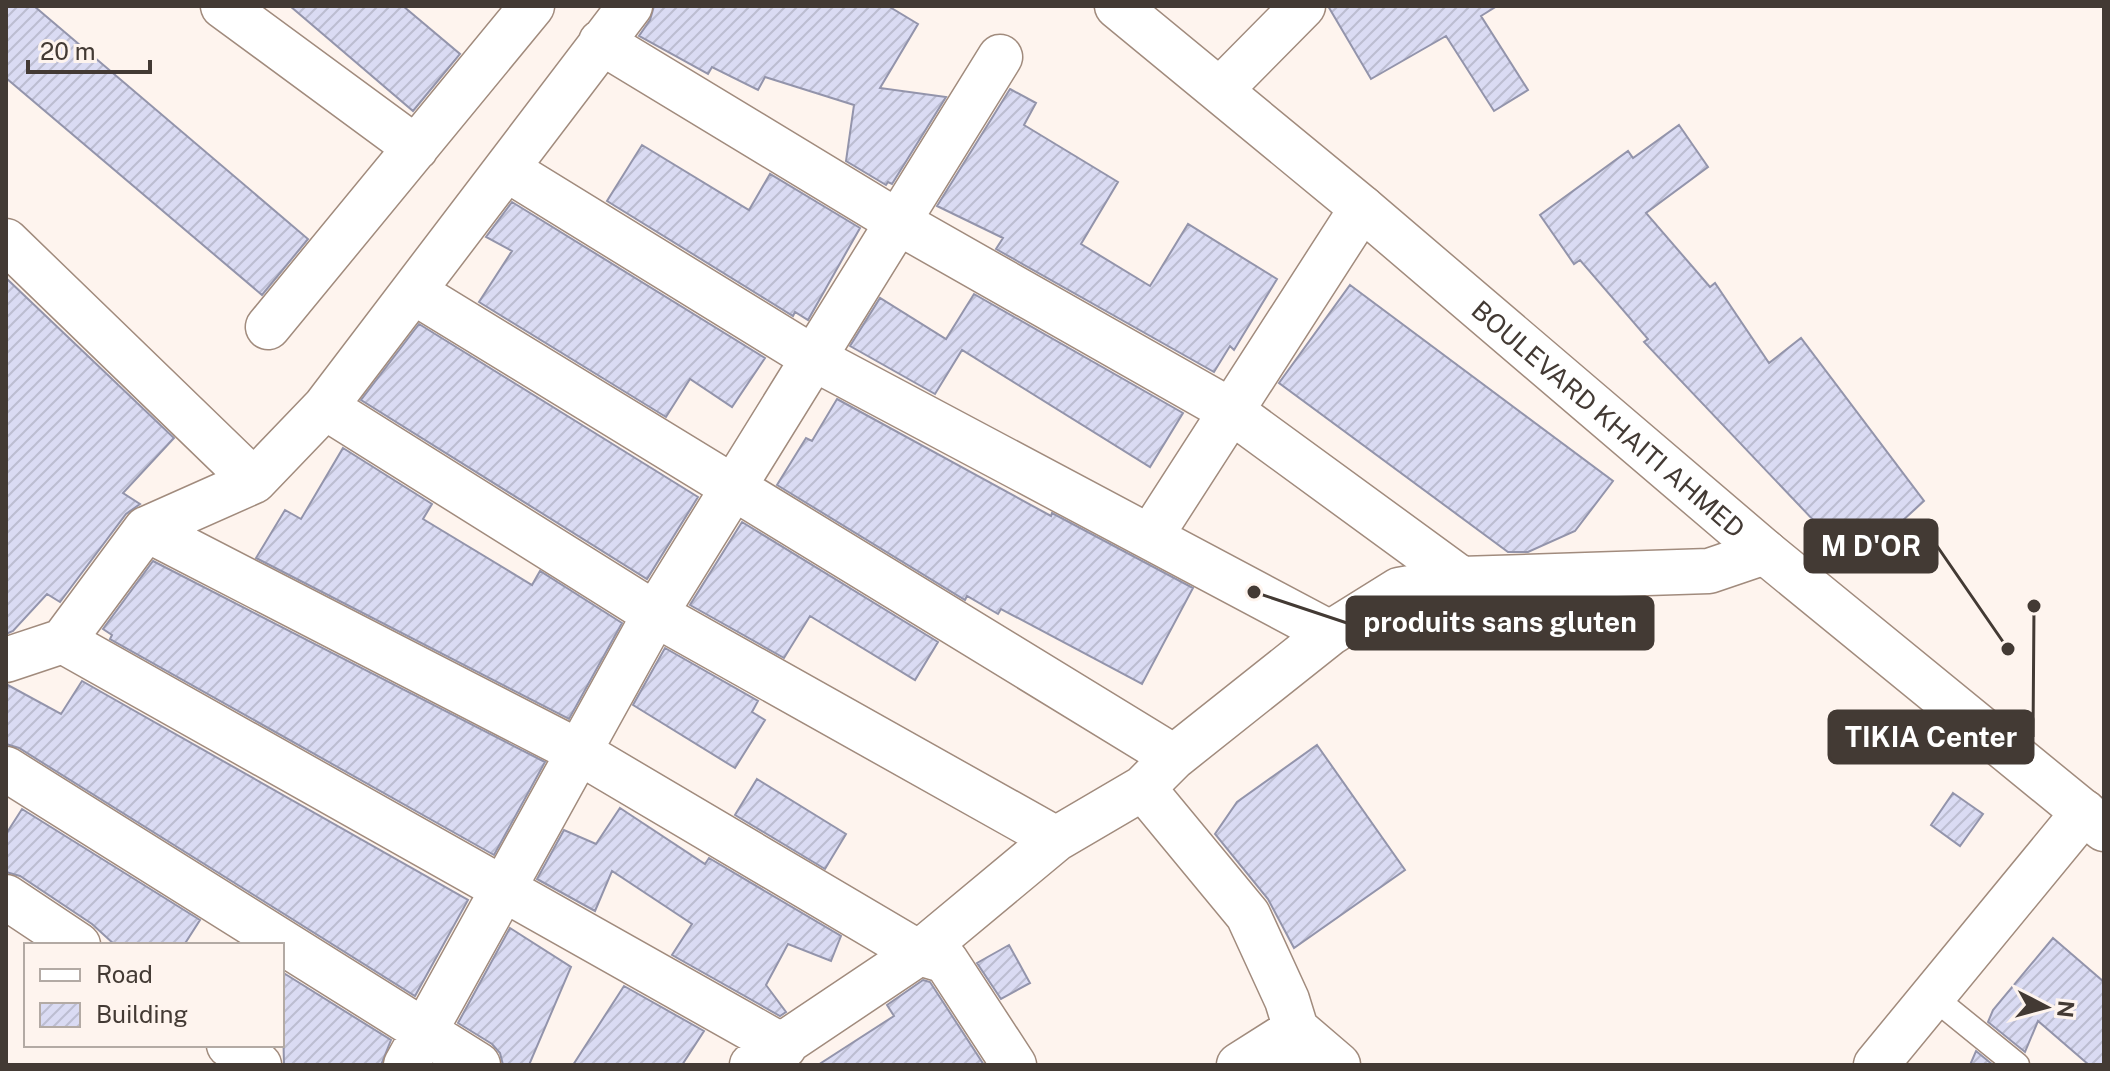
<svg xmlns="http://www.w3.org/2000/svg" width="2110" height="1071" font-family="'Public Sans',sans-serif">
	<style>
		.building { fill: url(#building-hatch); stroke: #9394ab; stroke-width: 2 }
		.lines { fill: none; stroke-linecap: round; stroke-linejoin: round }
		.lane-casing { stroke: #a18b7d; stroke-width: 27 }
		.street-casing { stroke: #a18b7d; stroke-width: 47 }
		.secondary-casing { stroke: #a18b7d; stroke-width: 47 }
		.highway-casing { stroke: #a18b7d; stroke-width: 47 }
		.lane { stroke: #fff; stroke-width: 24 }
		.street { stroke: #fff; stroke-width: 44 }
		.secondary { stroke: #fff; stroke-width: 44 }
		.highway { stroke: #fff; stroke-width: 44 }
		.labels { text-anchor: middle; dominant-baseline: central; stroke-width: 6; stroke-linejoin: round; paint-order: stroke }
		.street-label { font-size: 26px; fill: #433a34; stroke: #fef4ee }
		.leader { fill: none; stroke: #433a34; stroke-width: 3 }
		.callout-dot { fill: #433a34; stroke: #fef4ee; stroke-width: 3 }
		.callout { fill: #433a34; stroke: #433a34; stroke-width: 3 }
		.callout-label { font-size: 28px; text-anchor: middle; font-weight: bold; fill: #fff }
	</style>
	<defs>
		<pattern id="building-hatch" width="6" height="6" patternUnits="userSpaceOnUse" patternTransform="scale(2)"><rect width="6" height="6" fill="#dadbf3"/><path d="M-1 1l2-2M0 6l6-6M5 7l2-2" fill="none" stroke="#bcbdd1"/></pattern>
	</defs>
	<rect width="100%" height="100%" fill="#fef4ee"/>
	<path class="building" d="M6,6H34L308,239L262,295L6,78Z
		M290,6H403L460,54L413,111Z
		M654,6H888L918,24L880,88L946,97L892,184L888,182L886,185L846,161L854,105L765,77L758,90L712,67L708,74L639,36L650,20Z
		M1328,6H1497L1481,16L1528,90L1494,111L1446,36L1371,79Z
		M1010,89L1036,103L1024,125L1118,182L1081,244L1150,286L1188,224L1277,279L1234,350L1230,346L1214,372L996,249L1003,238L937,206Z
		M1679,125L1708,167L1646,213L1710,287L1715,283L1769,363L1801,338L1924,501L1855,564L1644,342L1648,339L1580,260L1574,264L1540,215L1628,151L1633,158Z
		M642,145L749,210L770,174L860,228L808,320L795,312L793,316L607,201Z
		M512,202L765,358L732,407L690,379L666,417L479,302L512,251L486,237Z
		M6,278L174,438L123,493L140,504L126,514L60,602L47,594L13,631L6,634Z
		M1350,285L1613,481L1575,531L1528,552H1508L1279,383Z
		M974,294L1183,413L1150,467L962,350L935,394L850,346L880,298L946,339Z
		M419,324L698,497L647,579L361,400Z
		M837,399L1051,516L1052,513L1193,588L1142,684L1001,609L998,614L967,596L965,600L777,485L806,438L812,441Z
		M343,448L432,504L423,519L532,585L540,571L622,623L569,719L256,558L285,510L301,519Z
		M742,522L938,642L915,680L810,616L784,658L690,605Z
		M153,561L545,762L494,855L110,639L112,635L103,629Z
		M665,648L758,701L752,712L765,720L735,768L633,705Z
		M82,681L468,900L415,996L19,748L6,744V684L61,714Z
		M1317,745L1405,870L1294,948L1268,899L1215,834L1237,802Z
		M757,779L846,834L825,869L735,815Z
		M1953,793L1983,814L1960,846L1931,825Z
		M620,808L705,864L709,858L841,936L831,961L788,944L766,985L786,1012L780,1016L672,955L692,924L612,871L595,911L537,879L564,830L596,844Z
		M22,809L200,920L184,945H115L92,924L20,876L6,872V834Z
		M510,928L571,967L529,1065H503L500,1053L492,1044L458,1023Z
		M2053,938L2104,982V1065H2089L2038,1021L2025,1052L1988,1022L1993,1010Z
		M1009,945L1030,983L1001,999L977,963Z
		M282,972L391,1040L381,1065H284Z
		M923,980L930,982L984,1065H818L894,1016L887,1005Z
		M624,986L704,1031L682,1065H573Z
		M1976,1051L1993,1065H1970Z"/>
	<g class="lines">
		<defs>
			<path id="lane" d="M1932,996L2017,1065"/>
			<path id="street" d="M223,6L416,148
				M601,42L898,222L1231,411L1461,579
				M508,170L815,359L1330,633
				M6,241L254,481
				M414,292L1174,757
				M268,327L532,6
				M325,407L655,614L1056,839
				M146,529L579,752L919,953L946,961L1014,1065
				M1150,537L1362,208
				M63,641L784,1047
				M6,660L63,641L146,529L254,481L325,407L630,6
				M6,769L478,1065
				M1143,788L1248,915L1287,1000L1296,1029L1300,1065
				M6,897L78,945
				M229,1045L259,1065
				M406,1065L655,614L1000,57
				M752,1065L919,953L1056,839L1143,788L1174,757L1330,633L1399,590L1461,579L1709,571L1765,552
				M1239,1065L1296,1029L1338,1065
				M1876,1065L2084,812"/>
			<path id="secondary" d="M1220,90L1303,6"/>
			<g id="highway">
				<path id="s1" d="M1117,6L1362,208L1765,552L2104,829"/>
			</g>
		</defs>
		<use href="#lane" class="lane-casing"/>
		<use href="#street" class="street-casing"/>
		<use href="#secondary" class="secondary-casing"/>
		<use href="#highway" class="highway-casing"/>
		<use href="#lane" class="lane"/>
		<use href="#street" class="street"/>
		<use href="#secondary" class="secondary"/>
		<use href="#highway" class="highway"/>
	</g>
	<g class="labels">
		<g class="street-label">
			<text stroke="none"><textPath href="#s1" startOffset="642">BOULEVARD KHAITI AHMED</textPath></text>
		</g>
	</g>
	<path class="leader" d="M2008 649L1937 546M1254 592L1347 623M2034 606L2033 737"/>
	<g class="callout-dot">
		<circle cx="2008" cy="649" r="8"/>
		<circle cx="1254" cy="592" r="8"/>
		<circle cx="2034" cy="606" r="8"/>
	</g>
	<g class="callout">
		<rect x="1805" y="520" width="132" height="52" rx="8"/>
		<rect x="1347" y="597" width="306" height="52" rx="8"/>
		<rect x="1829" y="711" width="204" height="52" rx="8"/>
	</g>
	<g class="callout-label">
		<text x="1871" y="556">M D'OR</text>
		<text x="1500" y="632">produits sans gluten</text>
		<text x="1931" y="747">TIKIA Center</text>
	</g>
	<rect width="2110" height="1071" fill="none" stroke="#433a34" stroke-width="16"/>
	<rect x="24" y="943" width="260" height="104" fill="#fef4ee" stroke="#b3aaa4" stroke-width="2"/>
	<rect x="40" y="969" width="40" height="12" fill="#ffffff" stroke="#b3aaa4" stroke-width="2"/>
	<text x="96" y="983" font-size="24" fill="#433a34">Road</text>
	<rect x="40" y="1003" width="40" height="24" fill="url(#building-hatch)" stroke="#b3aaa4" stroke-width="2"/>
	<text x="96" y="1023" font-size="24" fill="#433a34">Building</text>
	<g transform="translate(2046 1007) rotate(96)" stroke="#fef4ee" stroke-width="6" paint-order="stroke">
	<path d="M0-6L14 30L0 20L-14 30Z" fill="#433a34"/>
	<text y="-12" font-size="22" font-weight="bold" text-anchor="middle" fill="#433a34">N</text>
	</g>
	<path d="M28 60v12h122v-12" fill="none" stroke="#433a34" stroke-width="4"/>
	<text x="40" y="60" font-size="24" fill="#433a34" stroke="#fef4ee" stroke-width="6" paint-order="stroke">20 m</text>
</svg>
